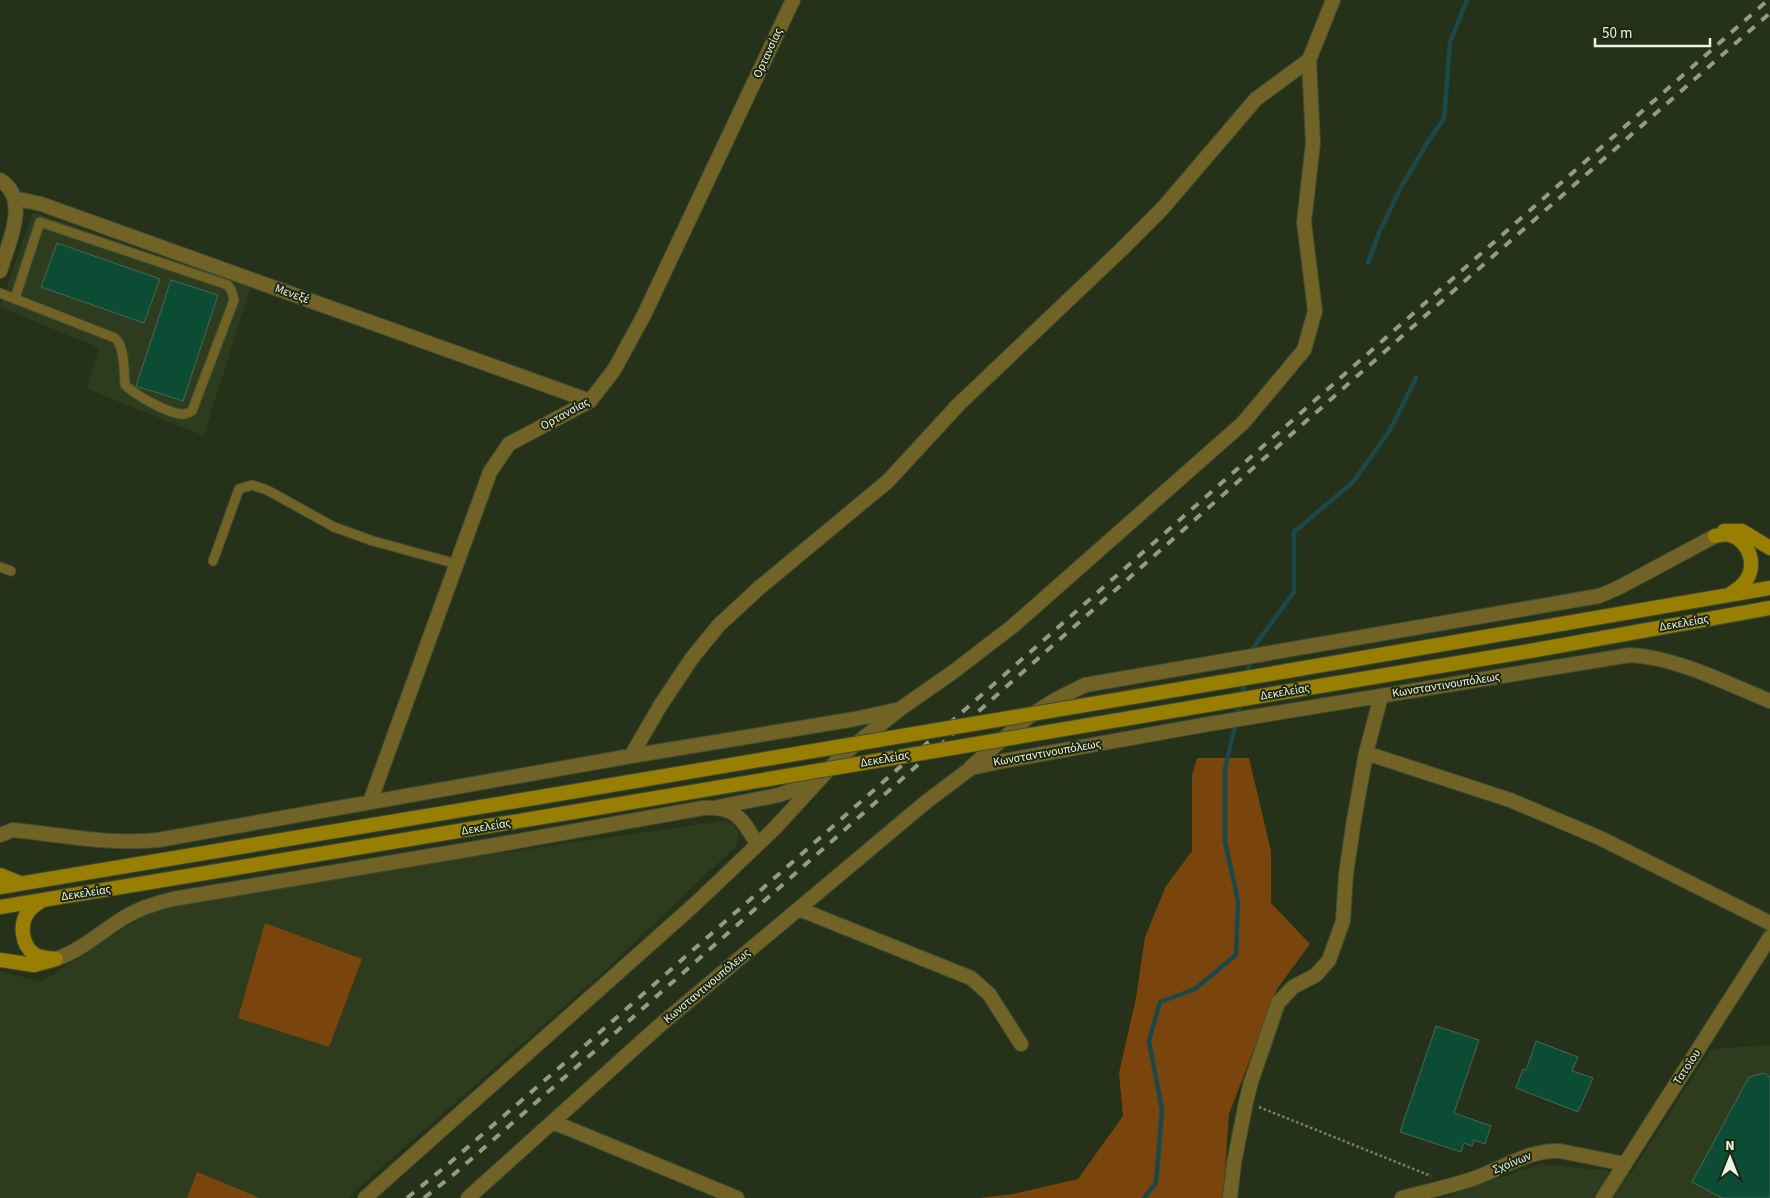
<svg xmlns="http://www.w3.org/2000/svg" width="1770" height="1198" font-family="'Source Sans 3',sans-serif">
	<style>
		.built { fill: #2d3c1d }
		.forest { fill: #79450c }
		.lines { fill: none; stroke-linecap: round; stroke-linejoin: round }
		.stream { stroke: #1b4849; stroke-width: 4.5 }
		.building { fill: #0c4b34; stroke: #486758 }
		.service-casing { stroke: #424c35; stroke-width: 11 }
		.minor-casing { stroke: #424c35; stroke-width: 16 }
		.tertiary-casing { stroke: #424c35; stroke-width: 16 }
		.secondary-casing { stroke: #424c35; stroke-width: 16 }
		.path { stroke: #78826d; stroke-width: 2.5; stroke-dasharray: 2.5 2.5; stroke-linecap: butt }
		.service { stroke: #716226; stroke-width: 9 }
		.minor { stroke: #716226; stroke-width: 14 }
		.tertiary { stroke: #716226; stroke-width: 14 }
		.secondary { stroke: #987f01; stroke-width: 14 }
		.rail { stroke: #919b87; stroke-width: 4; stroke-dasharray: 9 9; stroke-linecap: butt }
		.secondary-bridge-casing { stroke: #424c35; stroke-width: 16; stroke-linecap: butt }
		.secondary-bridge { stroke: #987f01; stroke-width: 14 }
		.labels { text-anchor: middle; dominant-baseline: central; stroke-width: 4; stroke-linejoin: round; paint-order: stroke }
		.street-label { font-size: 12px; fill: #ecf4e4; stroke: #1d2710 }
	</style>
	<rect width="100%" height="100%" fill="#263119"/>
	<path class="built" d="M33,212L250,288L204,436L87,389L99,348L0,307Z
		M723,821L732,823L739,834L735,847L603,972L347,1198H260L197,1173L187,1198H0V971L41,982L166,901Z
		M1770,1045V1198H1440L1541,1164L1631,1173L1711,1049Z"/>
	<path class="forest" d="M1197,758H1249L1271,851V903L1310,944L1277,989L1229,1114L1223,1198H979L1013,1194L1078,1179L1123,1116L1119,1073L1136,998L1145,937L1166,886L1192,851V775Z
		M265,923L362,959L329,1047L238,1018Z
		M197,1172L260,1198H187Z"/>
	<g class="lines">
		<path class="stream" d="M1368,263L1379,233L1400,189L1427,143L1444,119L1450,42L1467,0
			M1144,1198L1156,1183L1162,1110L1149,1041L1160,1002L1195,989L1236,955L1238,901L1225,842V769L1253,648L1294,592V532L1353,482L1390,430L1416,378"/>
	</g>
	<path class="building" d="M57,243L160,279L144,323L41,287Z
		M171,280L218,295L183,401L136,386Z
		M1436,1026L1479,1040L1454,1113L1491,1126L1485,1144L1474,1140L1472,1146L1464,1143L1461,1152L1400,1132Z
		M1536,1041L1578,1057L1572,1071L1593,1078L1578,1112L1516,1088L1523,1069L1526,1070Z
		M1764,1073L1770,1077V1198H1722L1692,1182L1749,1077Z"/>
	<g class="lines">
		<defs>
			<path id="service" d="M0,293L115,338C125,346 124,373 125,385C137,396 164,411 180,414C184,415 188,413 192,411L234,300L232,292L228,285L40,222L15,298
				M213,561L239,489L252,485L267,490L334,527L373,541L457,564
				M0,567L11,571"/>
			<path id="minor" d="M0,180C31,199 8,244 0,271
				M14,198L41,204L590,401
				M1366,753L1510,800L1600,838L1770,923
				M631,756L660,706L692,658L719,625L759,588L888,481L959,404L1121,250L1162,209L1256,99L1309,60
				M971,767L1027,718L1055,700L1085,685L1599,596L1618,588L1715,536
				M370,802L490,472L509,444L590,401L614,370L644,315L793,0
				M718,807L779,795L817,781
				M0,835L13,830C62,835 109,845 158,840L631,756L855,719L896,710
				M799,909L971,978L989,994L1021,1044
				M56,959C82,950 102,931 125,917C140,908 156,903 173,899L490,846L703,808C735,806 742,818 757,844
				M553,1122L737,1198
				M365,1198L694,905L774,829L841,756L900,709L953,672L1013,626L1243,423L1304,350L1315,311L1304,222L1313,143L1309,60L1333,0
				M468,1198L659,1026L926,802L971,768L1003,761L1209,724L1630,655C1679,658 1725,683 1770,701
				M1230,1198L1234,1163L1246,1102L1251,1082L1278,1003L1293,987L1316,975L1329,960L1343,921L1346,874L1354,820L1366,753L1381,696
				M1402,1198C1424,1192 1447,1187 1469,1180C1499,1171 1528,1149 1560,1151L1625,1164"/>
			<path id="tertiary" d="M1603,1198L1770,937"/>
			<path id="secondary" d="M1724,531H1742L1770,548
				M1715,536C1720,535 1726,534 1730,535C1750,541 1758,567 1744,583C1740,588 1734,591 1729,595
				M1287,671L1770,588
				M1290,691L1530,651L1770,608
				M0,875L20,883
				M0,887L570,792
				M41,901C37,904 32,907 29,911C19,923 21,944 34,954C40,958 48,958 56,959
				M0,907L573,812
				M0,960L34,965L53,960"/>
		</defs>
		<use href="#service" class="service-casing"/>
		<use href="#minor" class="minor-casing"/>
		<use href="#tertiary" class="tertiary-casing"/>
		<use href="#secondary" class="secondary-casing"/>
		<path class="path" d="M1259,1107L1431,1176"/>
		<use href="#service" class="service"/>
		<use href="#minor" class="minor"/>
		<use href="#tertiary" class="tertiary"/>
		<use href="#secondary" class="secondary"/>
		<path class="rail" d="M407,1198L446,1166L590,1041L1768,0
			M424,1198L453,1175L597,1049L1434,308L1770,13"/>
		<defs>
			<path id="secondary-bridge" d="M570,792L1287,671
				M573,812L1290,691"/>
		</defs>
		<use href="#secondary-bridge" class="secondary-bridge-casing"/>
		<use href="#secondary-bridge" class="secondary-bridge"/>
	</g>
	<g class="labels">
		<g class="street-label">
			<text transform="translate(768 53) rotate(-65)">Ορτανσίας</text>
			<text transform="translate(292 294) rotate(20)">Μενεξέ</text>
			<text transform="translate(565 414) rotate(-29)">Ορτανσίας</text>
			<text transform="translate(1684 623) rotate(-10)">Δεκελείας</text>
			<text transform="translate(1446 685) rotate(-9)">Κωνσταντινουπόλεως</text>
			<text transform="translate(1285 692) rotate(-10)">Δεκελείας</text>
			<text transform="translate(1047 753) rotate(-10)">Κωνσταντινουπόλεως</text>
			<text transform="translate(885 759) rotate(-10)">Δεκελείας</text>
			<text transform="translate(486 827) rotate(-10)">Δεκελείας</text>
			<text transform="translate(86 893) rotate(-9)">Δεκελείας</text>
			<text transform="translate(707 986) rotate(-40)">Κωνσταντινουπόλεως</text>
			<text transform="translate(1687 1067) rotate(-57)">Τατοΐου</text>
			<text transform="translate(1512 1163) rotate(-22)">Σχοίνων</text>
		</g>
	</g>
	<g transform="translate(1730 1158)" stroke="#1d2710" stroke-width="4" paint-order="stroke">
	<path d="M0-4L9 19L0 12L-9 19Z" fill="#ecf4e4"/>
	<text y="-8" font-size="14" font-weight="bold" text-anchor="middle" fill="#ecf4e4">N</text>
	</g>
	<path d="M1595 38v8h115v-8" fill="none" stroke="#ecf4e4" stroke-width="2.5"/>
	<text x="1602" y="38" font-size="15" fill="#ecf4e4" stroke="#1d2710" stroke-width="4" paint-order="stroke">50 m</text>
</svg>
